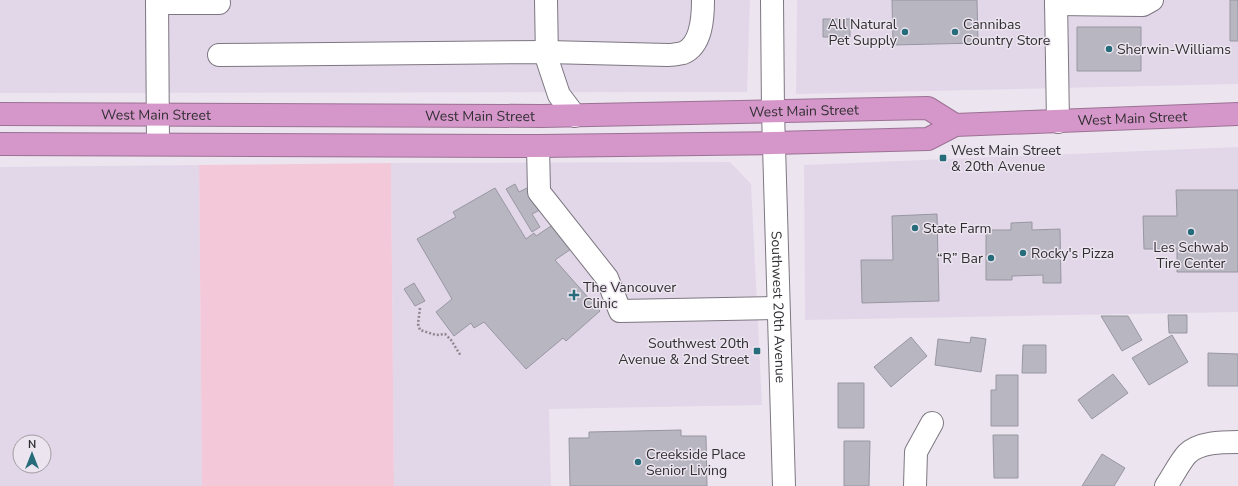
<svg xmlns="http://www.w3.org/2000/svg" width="1238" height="486" font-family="'Nunito Sans',sans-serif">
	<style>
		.built { fill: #e2d7e8; fill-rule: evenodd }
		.green { fill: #f3c9d9 }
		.building { fill: #b8b6c1; stroke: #9896a1 }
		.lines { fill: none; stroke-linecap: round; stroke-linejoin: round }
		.minor-casing { stroke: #7d7781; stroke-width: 24 }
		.highway-casing { stroke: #9b7294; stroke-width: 24 }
		.path { stroke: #8e8990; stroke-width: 2.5; stroke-dasharray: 2 2; stroke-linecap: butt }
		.minor { stroke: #fff; stroke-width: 22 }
		.highway { stroke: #d596c9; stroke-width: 22 }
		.poi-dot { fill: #266c7b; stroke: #ece5ef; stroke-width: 1.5 }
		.labels { text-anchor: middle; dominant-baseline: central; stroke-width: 3; stroke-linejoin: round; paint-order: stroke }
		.poi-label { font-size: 14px; fill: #302e32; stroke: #ece5ef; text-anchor: start }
		.street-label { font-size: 14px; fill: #302e32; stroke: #ece5ef }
	</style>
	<rect width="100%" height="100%" fill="#ece5ef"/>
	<path class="built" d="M0,0H750L747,92L0,93Z
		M797,0H1238V84L796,94Z
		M1238,147V312L805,320L804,165Z
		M730,162L751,184L762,405L549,409L551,486H394L391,163Z
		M199,165L202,486H0V167ZM20,442H44V466H20Z"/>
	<path class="green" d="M391,163L394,486H202L199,165Z"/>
	<path class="building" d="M892,0H977L978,43L893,45Z
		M1230,0H1238V41H1230Z
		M823,19H850V37H823Z
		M1077,27H1141V71H1077Z
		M515,184L519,192L527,188L540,210L532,214L540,227L532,232L506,189Z
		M495,188L526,239L534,233L536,236L554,224L571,249L555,260L600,311L566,341L563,338L526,369L484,322L474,328L471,323L454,336L436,312L452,299L417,239L456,217L453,212Z
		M1176,190H1238V272H1177V249H1144L1143,216H1177Z
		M937,214L939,301L862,303L861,260H893L892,216Z
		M1032,222V230L1060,229L1061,283H1043V275L1012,276V280H986V230H1011V223Z
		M414,283L425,301L415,306L404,289Z
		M1168,315H1187V333H1169Z
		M1101,316H1128L1142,340L1122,351Z
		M1172,335L1188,362L1149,385L1132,358Z
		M911,337L927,356L891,387L874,367Z
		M971,337L986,339L981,372L935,365L938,339L970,343Z
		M1023,345H1046V373H1022Z
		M1208,353L1238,354V386H1208Z
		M1113,374L1128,393L1092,419L1078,400Z
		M996,375H1018V426H991V390H996Z
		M838,383H864V428H838Z
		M681,430V436H706L707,486H570L569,438H589V432Z
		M993,435H1018V478H994Z
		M844,441H870L869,486H844Z
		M1102,454L1125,468L1114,486H1082Z"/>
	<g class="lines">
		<defs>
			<g id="minor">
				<path d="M157,0L158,144"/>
				<path d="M546,0L547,59L559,95L575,116"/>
				<path id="s1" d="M772,0L773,112L784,486"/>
				<path d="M1056,0L1058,122"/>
				<path d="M157,3H219"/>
				<path d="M1056,4L1143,5L1152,0"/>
				<path d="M219,55L548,52L668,55C672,55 678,54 683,53C702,45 703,17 703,0"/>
				<path d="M538,146L539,192L607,278L620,311L778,308"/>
				<path d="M915,486L916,452L932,423"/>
				<path d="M1166,486C1173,476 1179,463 1187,454C1199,442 1222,442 1238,442"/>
			</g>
			<g id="highway">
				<path id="s2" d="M0,114L542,116L928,108L955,125"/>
				<path id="s3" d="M0,144L538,146L774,143L928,139L955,125L1238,114"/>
			</g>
		</defs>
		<use href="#minor" class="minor-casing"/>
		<use href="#highway" class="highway-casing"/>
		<path class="path" d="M420,308L418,324L420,330L436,335L445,334L451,340L461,356"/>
		<use href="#minor" class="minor"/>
		<use href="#highway" class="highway"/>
	</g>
	<g class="poi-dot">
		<circle cx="905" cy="32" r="4"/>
		<circle cx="955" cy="32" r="4"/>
		<circle cx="1109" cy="49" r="4"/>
		<rect x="939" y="154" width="8" height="8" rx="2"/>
		<circle cx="915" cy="228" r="4"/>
		<circle cx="1191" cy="232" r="4"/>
		<circle cx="1023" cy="253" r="4"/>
		<circle cx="991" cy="258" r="4"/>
		<path d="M572 289h4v4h4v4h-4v4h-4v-4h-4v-4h4z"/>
		<rect x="753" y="347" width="8" height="8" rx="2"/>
		<circle cx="638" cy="462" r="4"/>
	</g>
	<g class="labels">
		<g class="poi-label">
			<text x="897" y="24" text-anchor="end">All Natural<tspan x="897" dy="16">Pet Supply</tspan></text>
			<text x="963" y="24">Cannibas<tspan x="963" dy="16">Country Store</tspan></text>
			<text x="1117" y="49">Sherwin-Williams</text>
			<text x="951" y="150">West Main Street<tspan x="951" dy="16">&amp; 20th Avenue</tspan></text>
			<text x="923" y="228">State Farm</text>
			<text x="1191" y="247" text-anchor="middle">Les Schwab<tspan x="1191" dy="16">Tire Center</tspan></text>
			<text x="1031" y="253">Rocky's Pizza</text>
			<text x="983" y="258" text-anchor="end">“R” Bar</text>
			<text x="583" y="287">The Vancouver<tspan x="583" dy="16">Clinic</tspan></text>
			<text x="749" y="343" text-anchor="end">Southwest 20th<tspan x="749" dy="16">Avenue &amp; 2nd Street</tspan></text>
			<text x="646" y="454">Creekside Place<tspan x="646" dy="16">Senior Living</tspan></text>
		</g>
		<g class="street-label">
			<text stroke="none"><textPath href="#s2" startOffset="804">West Main Street</textPath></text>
			<text stroke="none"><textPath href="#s2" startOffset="156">West Main Street</textPath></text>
			<text stroke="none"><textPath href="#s2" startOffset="480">West Main Street</textPath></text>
			<text stroke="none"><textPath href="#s3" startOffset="1136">West Main Street</textPath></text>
			<text stroke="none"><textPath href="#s1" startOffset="307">Southwest 20th Avenue</textPath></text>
		</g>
	</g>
	<g transform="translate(32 454)"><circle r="19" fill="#ece5ef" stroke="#a19ca3"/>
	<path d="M0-3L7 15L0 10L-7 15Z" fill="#266c7b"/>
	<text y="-6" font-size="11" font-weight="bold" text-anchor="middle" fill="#302e32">N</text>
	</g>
</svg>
